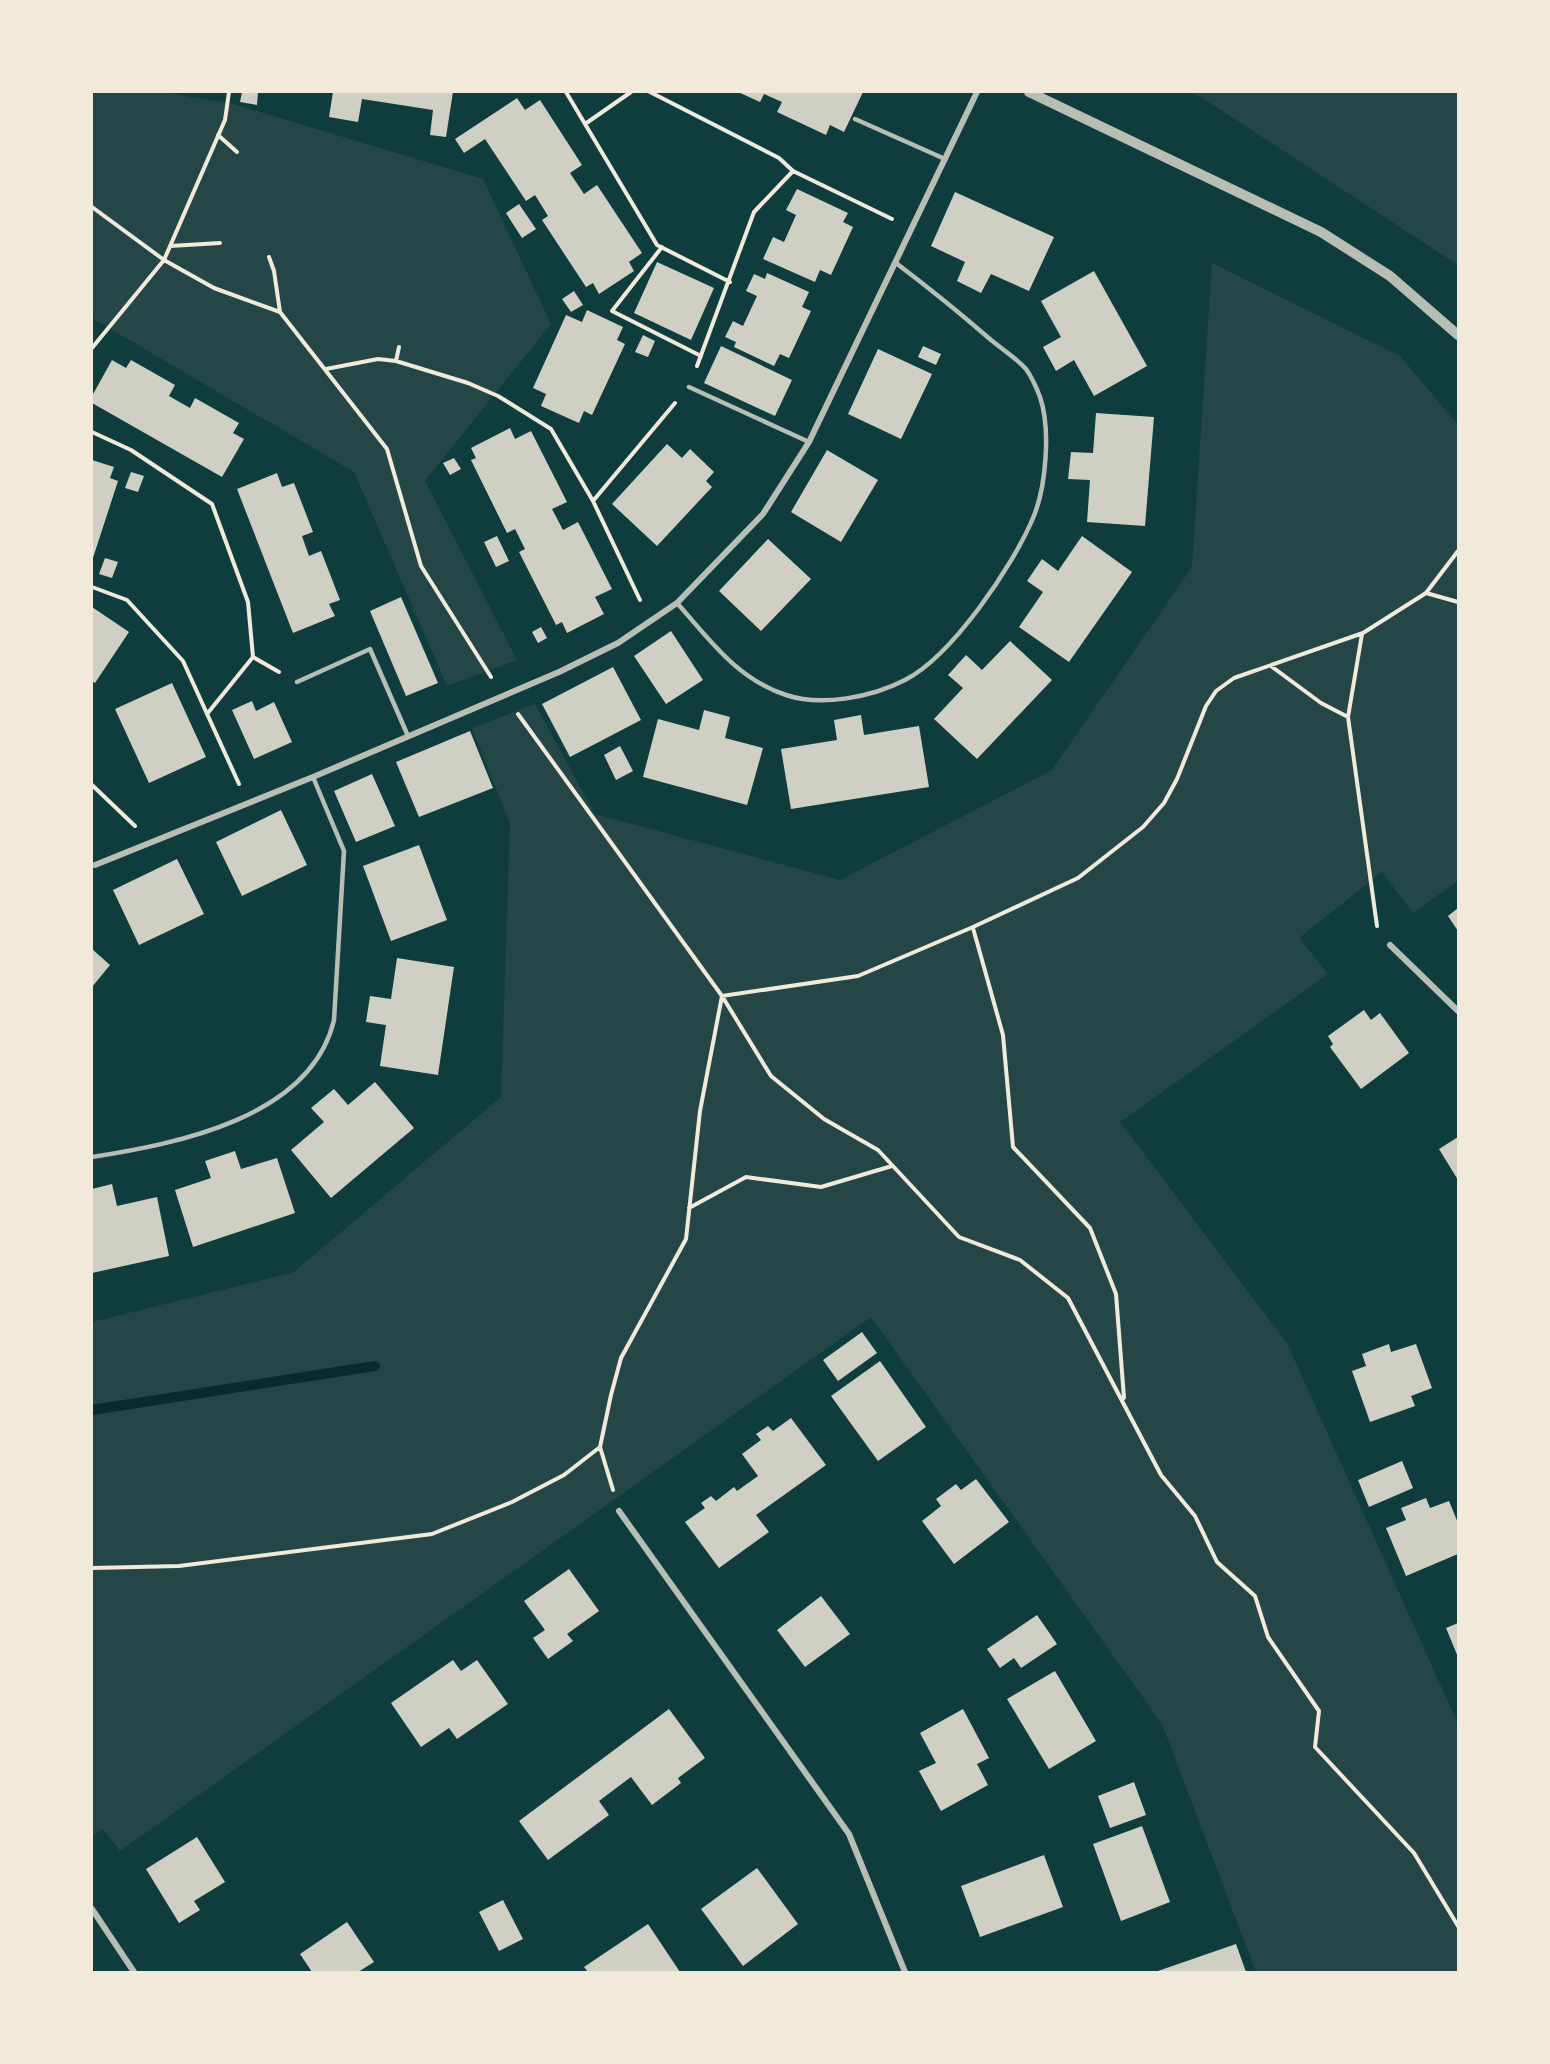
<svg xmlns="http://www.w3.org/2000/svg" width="1550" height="2064" font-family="'Asap Condensed',sans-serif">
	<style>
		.green { fill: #244646 }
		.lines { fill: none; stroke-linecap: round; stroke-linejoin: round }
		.stream { stroke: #0a2a2b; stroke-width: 10 }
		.building { fill: #cfcfc3 }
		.path { stroke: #f1e9da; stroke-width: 4 }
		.service { stroke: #b8beb3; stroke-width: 4.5 }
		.minor { stroke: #b8beb3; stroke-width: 6 }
		.tertiary { stroke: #b8beb3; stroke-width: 10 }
	</style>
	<rect width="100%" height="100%" fill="#0f3d3e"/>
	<path class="green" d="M92,92H162L233,104L483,179L551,324L425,481L517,660L447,686L354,472L92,318Z
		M1189,92H1458V265L1201,97Z
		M1212,263L1400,356L1458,425V881L1413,913L1382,872L1299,938L1328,974L1120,1122L1287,1343L1458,1724V1972H1256L1162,1724L871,1317L120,1851L103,1829L92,1836V1322L294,1272L501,1097L510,824L472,728L535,704L595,814L840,880L1052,770L1192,567Z"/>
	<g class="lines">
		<path class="stream" d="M92,1410L375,1366"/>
	</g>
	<path class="building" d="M242,92H258L257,105L240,102Z
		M333,92H453L446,137L430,135L433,110L362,99L358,122L329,117Z
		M738,92H863L844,132L830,125L826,135L777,112L782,102L764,94L760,102Z
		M517,98L525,110L540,100L582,165L570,173L584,194L597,185L642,253L629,262L634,271L599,294L593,283L586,287L542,220L548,216L535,195L526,201L485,139L464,153L455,139Z
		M797,189L848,213L843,222L853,227L831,275L820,270L815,282L763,259L773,237L784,242L796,215L786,210Z
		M955,192L1054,237L1029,291L991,274L981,293L957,281L965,262L931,246Z
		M519,204L536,229L522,238L506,213Z
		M657,262L714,288L691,340L634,313Z
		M1094,271L1147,366L1094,396L1074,360L1056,371L1043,347L1061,337L1041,301Z
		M767,273L809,292L802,307L811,311L789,358L780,354L774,366L734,347L736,342L725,337L733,321L743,326L757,296L746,291L754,274L765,279Z
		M574,291L583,305L571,312L562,299Z
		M587,310L623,327L617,340L625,344L592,415L584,411L579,423L541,406L546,394L533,388L566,315L582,322Z
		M643,335L655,341L648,357L635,352Z
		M721,346L792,380L775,416L704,383Z
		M923,346L941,354L936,365L918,357Z
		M878,349L932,374L901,439L848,414Z
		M112,360L126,368L131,360L175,385L169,396L190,408L195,398L239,423L233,433L244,439L222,477L92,403V396Z
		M1096,413L1154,417L1145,526L1087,522L1090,480L1068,479L1071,452L1093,453Z
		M510,428L515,439L531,431L567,502L552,509L563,530L578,522L612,589L595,597L604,614L567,633L562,622L556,625L519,552L525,549L515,529L507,533L471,460L476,458L471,448Z
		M667,444L682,458L690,449L714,472L706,481L712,487L657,546L612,504Z
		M827,450L878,480L841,542L791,512Z
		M454,458L461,469L450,475L443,463Z
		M92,460L114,467L110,478L118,481L92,561Z
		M131,472L144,476L138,492L125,488Z
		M277,473L282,487L294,483L313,532L302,536L309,556L321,551L340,600L329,604L335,616L293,633L237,489Z
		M497,536L509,561L496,567L484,542Z
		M1082,536L1132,572L1069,662L1019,627L1043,592L1027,581L1042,559L1058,571Z
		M768,539L811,579L761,631L719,591Z
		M105,558L118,562L112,578L99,574Z
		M401,597L438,683L406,696L370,611Z
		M92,607L129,632L95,683L92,681Z
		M541,627L547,638L538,643L532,632Z
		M671,631L703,680L666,704L634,656Z
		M1010,641L1052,680L977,759L934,719L963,688L948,675L966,655L982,670Z
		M613,667L641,720L570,757L542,704Z
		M172,683L206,757L149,783L115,709Z
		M252,701L256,711L274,702L292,742L254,759L232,710Z
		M704,710L730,717L725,738L763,748L747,805L643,777L658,719L699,730Z
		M861,715L864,735L919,726L929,787L791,809L781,749L837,740L834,720Z
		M470,731L493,788L419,817L396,762Z
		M620,746L633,771L616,780L604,755Z
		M372,774L395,826L356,842L334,791Z
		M281,810L307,865L242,896L216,842Z
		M419,845L447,920L391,941L363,866Z
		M177,859L204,914L139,945L113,890Z
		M1458,908V931L1448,916Z
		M92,949L110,965L92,987Z
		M397,958L454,967L438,1075L380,1066L386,1025L366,1022L370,996L391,999Z
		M1364,1010L1371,1020L1380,1013L1409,1053L1361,1089L1330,1047L1333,1044L1328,1036Z
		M375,1082L414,1128L331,1198L291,1150L324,1122L311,1108L334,1089L348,1105Z
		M1458,1137V1180L1439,1149Z
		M235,1151L241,1169L277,1158L295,1213L193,1247L175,1190L211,1178L205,1161Z
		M112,1184L117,1206L157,1197L169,1256L92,1273V1189Z
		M862,1332L877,1353L838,1381L823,1360Z
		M1389,1344L1391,1352L1416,1344L1432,1388L1411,1396L1415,1406L1370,1422L1352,1371L1366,1366L1362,1354Z
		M880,1361L926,1427L878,1461L831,1396Z
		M791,1418L826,1465L756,1515L769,1532L719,1568L685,1522L705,1508L701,1503L711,1496L716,1501L734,1487L737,1491L758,1476L742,1454L761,1440L756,1434L768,1426L773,1431Z
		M1402,1461L1413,1488L1369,1507L1358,1480Z
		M976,1479L1009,1522L954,1564L922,1521L941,1506L936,1499L956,1484L961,1490Z
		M1426,1498L1430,1508L1449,1501L1458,1523V1554L1406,1576L1386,1528L1406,1520L1401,1508Z
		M569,1569L599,1611L567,1634L573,1641L548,1659L533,1638L545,1630L524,1601Z
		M821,1596L850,1634L805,1667L777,1630Z
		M1037,1615L1057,1644L1021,1668L1014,1658L1000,1668L987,1649Z
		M1458,1623V1657L1446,1628Z
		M453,1660L461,1671L477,1660L508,1704L457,1739L449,1728L421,1747L391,1703Z
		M1055,1671L1096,1741L1049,1769L1007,1699Z
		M669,1709L705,1758L678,1778L681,1783L652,1805L631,1777L599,1801L609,1815L548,1860L519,1821Z
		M963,1709L989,1758L977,1764L988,1785L941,1811L919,1771L936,1763L920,1733Z
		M1134,1782L1146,1815L1110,1828L1098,1796Z
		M1142,1826L1170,1902L1121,1921L1093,1844Z
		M197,1837L225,1882L194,1901L200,1910L179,1923L146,1869Z
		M1044,1855L1063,1907L980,1937L961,1886Z
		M757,1868L798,1924L743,1966L701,1909Z
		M503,1900L523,1939L499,1951L479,1912Z
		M347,1922L374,1962L358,1972H312L300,1954Z
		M648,1924L680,1972H588L584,1967Z
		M1236,1944L1246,1972H1155Z"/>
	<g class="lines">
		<path class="path" d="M566,92L657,245L730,282
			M650,92L779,158L793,171L892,219
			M585,124L631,92
			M218,135L237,152
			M92,207L164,260L214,288L280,312L387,449L421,566L491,677
			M170,246L220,243
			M662,247L612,311L701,356
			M269,257L274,271L280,312
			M92,348L164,260L225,120L229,92
			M396,361L468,383L498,396L551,429L593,501L640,600
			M697,366L754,212L793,171
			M326,369L378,359L396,361L399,347
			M92,432L131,450L212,504L248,602L253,657L207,714
			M593,501L675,403
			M1458,551L1426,593L1363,633L1234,678L1216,691L1206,706L1177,779L1164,803L1143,827L1078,878L973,927L858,976L722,996L771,1076L824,1119L878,1150L959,1237L1020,1260L1068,1298L1161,1475L1195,1516L1217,1562L1255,1596L1268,1637L1319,1711L1315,1747L1414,1853L1458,1926
			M92,587L127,600L183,661L239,784
			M1426,593L1458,602
			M1362,634L1348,717L1377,926
			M253,657L279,672
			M1271,666L1321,703L1348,717
			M518,714L722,996L700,1111L686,1239L621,1358L611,1395L600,1447L613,1490
			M92,785L135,826
			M973,928L1003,1035L1013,1147L1090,1228L1116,1294L1124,1398
			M689,1208L746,1177L821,1187L892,1166
			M92,1568L179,1566L432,1534L512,1502L564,1475L600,1447"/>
		<path class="service" d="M855,119L945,159
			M689,387L809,442
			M677,603C710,640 737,679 786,695C822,707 872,697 905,680C952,656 1013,566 1033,518C1046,488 1051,429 1040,397C1037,389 1031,376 1026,369C1016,358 1002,349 991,340C960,313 929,288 896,263
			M297,682L370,649L408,736
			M92,1157C176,1144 311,1118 334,1020L344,851L313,777"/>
		<path class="minor" d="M95,865L313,777L559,672L618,643L677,603L763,514L809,442L977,92
			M1390,945L1458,1011
			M619,1511L849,1834L905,1972
			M92,1909L134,1972"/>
		<path class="tertiary" d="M1029,92L1321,232L1390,276L1458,335"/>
	</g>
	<rect width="1550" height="2064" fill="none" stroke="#f1e9da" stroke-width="186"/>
</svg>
